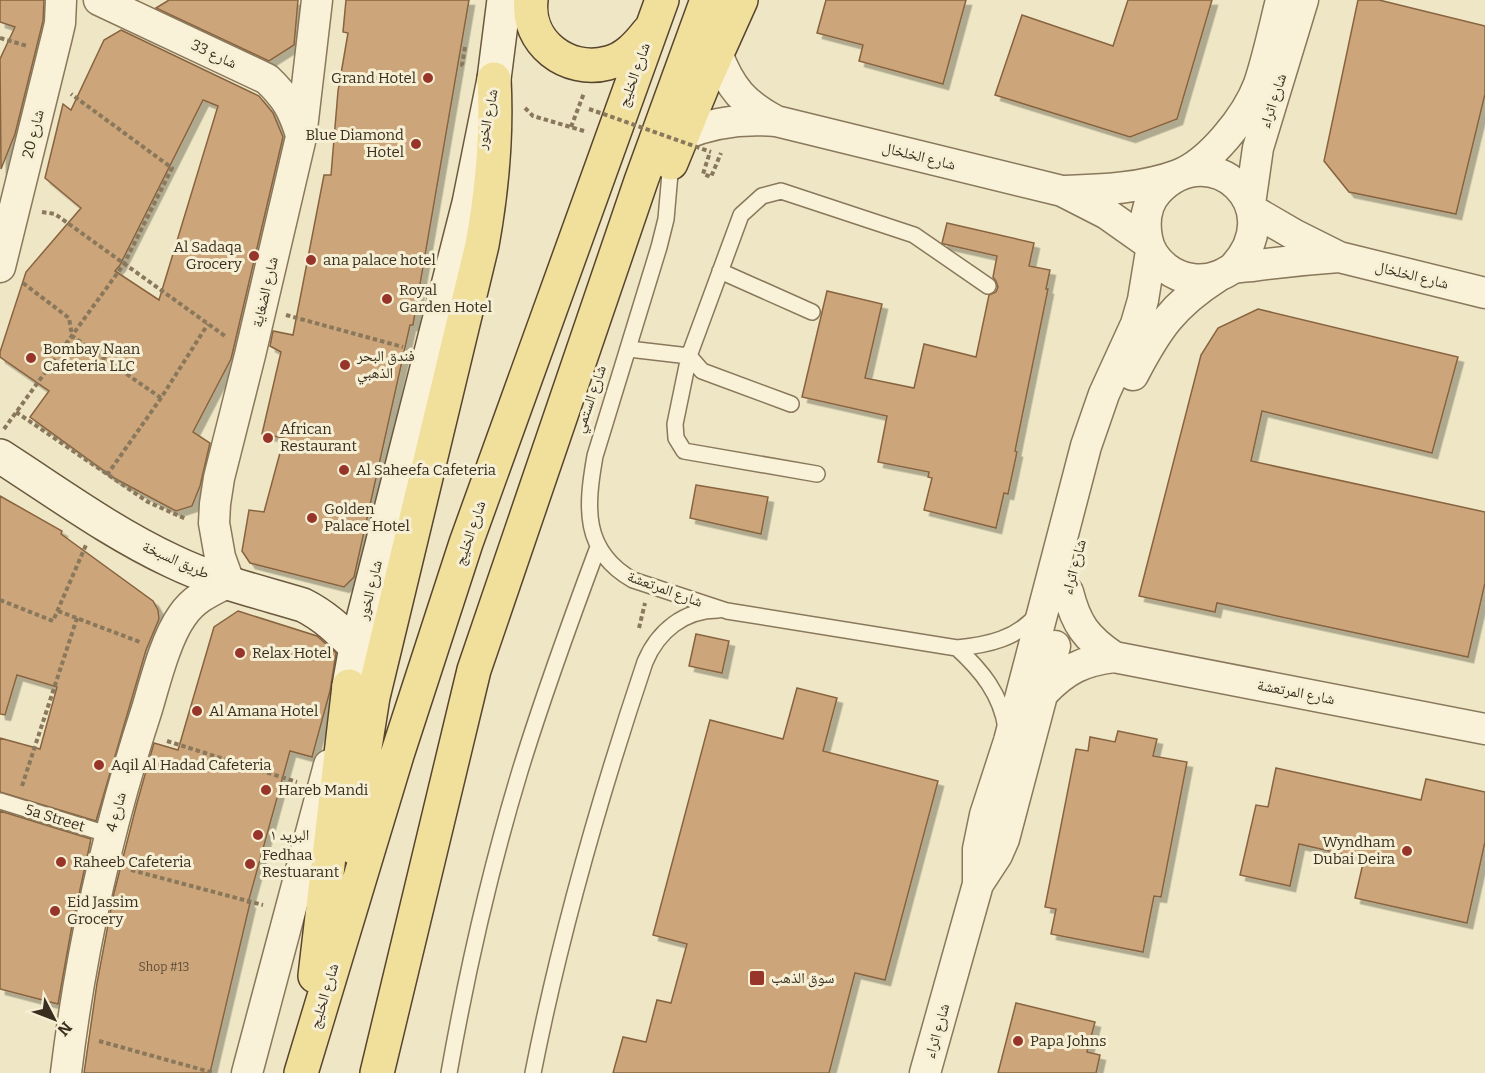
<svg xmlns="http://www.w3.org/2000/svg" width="1485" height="1073" font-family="Bitter,'Noto Naskh Arabic',serif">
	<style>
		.building { fill: #cca57a; stroke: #886440; stroke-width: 1.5; fill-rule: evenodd; filter: url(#shadow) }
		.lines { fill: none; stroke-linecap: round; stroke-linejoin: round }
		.lane-casing { stroke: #89785b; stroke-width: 18 }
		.street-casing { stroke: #89785b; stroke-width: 33 }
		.secondary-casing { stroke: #6b593e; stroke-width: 36 }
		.primary-casing { stroke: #57452f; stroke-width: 36 }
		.path { stroke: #89785b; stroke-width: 4; stroke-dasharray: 4.5 3; stroke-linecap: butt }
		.lane { stroke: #f9f2d8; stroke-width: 15 }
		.street { stroke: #f9f2d8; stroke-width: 30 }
		.secondary { stroke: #f9f2d8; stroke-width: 33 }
		.primary { stroke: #f1df9c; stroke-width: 33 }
		.path-bridge { stroke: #89785b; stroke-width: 4; stroke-dasharray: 4.5 3; stroke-linecap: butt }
		.poi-dot { fill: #98352b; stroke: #f6efd4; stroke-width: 2 }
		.labels { text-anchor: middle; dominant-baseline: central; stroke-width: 6; stroke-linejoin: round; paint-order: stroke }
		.number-label { font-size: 12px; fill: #5e4c36 }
		.street-label { font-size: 15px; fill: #392e1f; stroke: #f6efd4 }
		.poi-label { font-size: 15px; fill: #392e1f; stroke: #f6efd4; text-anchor: start }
	</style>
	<defs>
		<filter id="shadow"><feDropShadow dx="5.5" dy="5.5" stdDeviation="0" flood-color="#0004"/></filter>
	</defs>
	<rect width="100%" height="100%" fill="#eee6c4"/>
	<path class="building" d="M0,0H44L43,21L15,134L1,169L0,59L15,27L0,22Z
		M169,0H298L294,45L269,61L156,8Z
		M346,0H469L413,325H410L354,577L344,587L250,563L242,551L249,510L264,512L284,438L262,434L281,352L270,346L273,331L293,335L324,175H331L338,91L348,33L343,32Z
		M826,0H966L943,84L859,61L863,45L817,33Z
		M1128,0H1212L1177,119L1130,137L995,95L1022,15L1113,46Z
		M1358,0H1379L1485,26V94L1456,214L1349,192L1324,161Z
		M121,30L259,96L273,113L283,137L231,359L193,432L210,443L200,486L192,506L176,511L114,478L30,417L49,391L0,357V352L26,272L81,208L45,178L63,104L71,110L104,40ZM203,100L218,106L159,300L115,271L120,265Z
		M947,223L1034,243L1029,266L1050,270L1046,289H1048L1015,451L1017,452L1008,494L1004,493L996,528L924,510L932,478L928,477L929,472L878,462L887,416L802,397L827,291L882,304L865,378L914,388L924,344L976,357L989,295L996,292L998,287L996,281L993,277L997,256L944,244L942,243Z
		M1258,309L1458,357L1432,453L1262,411L1251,461L1485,512V583L1468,657L1217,603L1215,612L1139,596L1201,355L1218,328Z
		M696,485L768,497L761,534L690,518Z
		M0,496L62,531L61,534L153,601L158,610L159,619L146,650L96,821L0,792V738L40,749L57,687L17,675L5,715L0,714Z
		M238,611L317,636L336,653L330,691L312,757L290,751L248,903H250L210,1073H84L97,983L114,893L137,803L154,743L178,750L214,627Z
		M696,634L729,641L722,673L689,666Z
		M797,688L837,698L823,751L938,781L885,980L855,973L829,1073H613L623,1037L646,1042L657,1000L671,1003L687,944L653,935L710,720L783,739Z
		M1118,731L1157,739L1153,756L1187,762L1161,897L1154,896L1143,952L1051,934L1056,909L1045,907L1076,749L1088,751L1090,737L1115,742Z
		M1276,768L1421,800L1426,779L1485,792V842L1467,923L1355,898L1364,859L1299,844L1290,886L1240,875L1256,805L1268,807Z
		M0,811L91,839L71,931L58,1004L0,989Z
		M1016,1003L1095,1022L1087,1052L1100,1055L1096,1073H998Z"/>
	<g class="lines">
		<defs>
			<path id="lane" d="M671,162L666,219L659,247L595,456C586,507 582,551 633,580L727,611L957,648C987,645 1018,639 1038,613
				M720,271L812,312
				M629,349L689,356L675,424L676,438L684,451L817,474
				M791,404L702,371L689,356L741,215L762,196L781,191L914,235L988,286
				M957,648C981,670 1001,694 1006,728
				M0,801L110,835
				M449,1073C467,971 490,870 520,771C543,696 570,622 598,547
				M533,1073C561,931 599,799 645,662C658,631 684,610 718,610"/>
			<path id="street" d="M99,0L267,79C286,97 293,109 301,135
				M717,53C730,88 744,104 776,121
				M682,135C713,122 742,118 776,121L1062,191L1107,214L1148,243
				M1065,191C1102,190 1143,188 1178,175C1210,163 1247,116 1259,84C1268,57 1274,28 1281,0
				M1250,204L1258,148L1303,0
				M1252,210L1295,235L1339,257L1485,293
				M0,267L57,36L60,23L61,0
				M1233,268C1291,207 1211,135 1158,191C1146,204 1144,222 1147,238C1149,250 1157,261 1166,268C1180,279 1201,283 1218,276C1224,274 1229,270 1234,268C1240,267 1247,266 1253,266C1281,262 1310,259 1339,257
				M1133,375C1157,329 1173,305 1217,277
				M1068,592C1076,624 1086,638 1114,657
				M1044,692C1066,669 1083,661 1114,657L1485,729
				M978,884L997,855L1004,839L1055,646
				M66,1073C81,949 108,828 147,709C155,682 166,638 182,616C194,598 211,591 229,582L220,557L214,523L215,504L219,478L250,355L301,137L317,0
				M247,1073L329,765
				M925,1073L978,884V849L985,815L1009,741L1086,446L1104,394L1136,324L1143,300L1151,251"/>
			<path id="secondary" d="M0,456C56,492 112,533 172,561C213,581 260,592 303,605C325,616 339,630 356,647
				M349,686L356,647L469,203L494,79L504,0"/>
			<path id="primary" d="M531,0C526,42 567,74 608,63C625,59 637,46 648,32
				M671,163L705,80L741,0
				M355,848L362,766L373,697L482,245C492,190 497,135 494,79
				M315,976L349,686
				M301,1073L397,755L466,543L662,0
				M377,1073L474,670L641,181L707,0"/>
		</defs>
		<use href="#lane" class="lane-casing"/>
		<use href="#street" class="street-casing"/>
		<use href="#secondary" class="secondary-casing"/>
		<use href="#primary" class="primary-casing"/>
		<path class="path" d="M0,38L27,46
			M465,47L462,65L465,67
			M525,108L533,116L584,131
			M571,127L584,93
			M709,155L703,174L711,177L721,153
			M42,212L55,214L225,336
			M23,283L69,318L72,336L161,398
			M286,315L403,347
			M16,412L148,502L186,519
			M4,429L124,264L172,168L71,94
			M107,475L161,398L208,324
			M0,600L53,621L86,545
			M58,611L140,642
			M639,628L645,603
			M167,741L297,782
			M22,786L77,618
			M131,870L263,905
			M99,1041L214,1073"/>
		<use href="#lane" class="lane"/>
		<use href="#street" class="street"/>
		<use href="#secondary" class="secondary"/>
		<use href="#primary" class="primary"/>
		<path class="path-bridge" d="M589,109L711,152"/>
	</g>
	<g class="poi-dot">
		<circle cx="428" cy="78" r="6"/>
		<circle cx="416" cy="144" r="6"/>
		<circle cx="254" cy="256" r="6"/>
		<circle cx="311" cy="260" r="6"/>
		<circle cx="387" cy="299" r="6"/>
		<circle cx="31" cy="358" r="6"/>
		<circle cx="345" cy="365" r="6"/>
		<circle cx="268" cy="438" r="6"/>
		<circle cx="344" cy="470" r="6"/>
		<circle cx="312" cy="518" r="6"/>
		<circle cx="240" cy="653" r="6"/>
		<circle cx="197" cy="711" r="6"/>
		<circle cx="99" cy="765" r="6"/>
		<circle cx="266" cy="790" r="6"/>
		<circle cx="258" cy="835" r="6"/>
		<circle cx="1407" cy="851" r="6"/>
		<circle cx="61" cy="862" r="6"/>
		<circle cx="250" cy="864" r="6"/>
		<circle cx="55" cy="911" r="6"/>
		<rect x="749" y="970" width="16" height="16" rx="3"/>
		<circle cx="1018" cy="1041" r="6"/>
	</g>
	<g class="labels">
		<g class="number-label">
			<text x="164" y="967">Shop #13</text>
		</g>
		<g class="street-label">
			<text transform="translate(214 54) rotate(25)">شارع 33</text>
			<text transform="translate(634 75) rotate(-70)">شارع الخليج</text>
			<text transform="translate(1273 101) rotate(-72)">شارع اثراء</text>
			<text transform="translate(487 119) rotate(-79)">شارع الخور</text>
			<text transform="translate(33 134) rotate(-76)">شارع 20</text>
			<text transform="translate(919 156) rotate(14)">شارع الخلخال</text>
			<text transform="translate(1412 275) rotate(14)">شارع الخلخال</text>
			<text transform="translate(265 292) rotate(-77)">شارع الضغاية</text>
			<text transform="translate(590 399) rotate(-71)">شارع الستمي</text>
			<text transform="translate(470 533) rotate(-71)">شارع الخليج</text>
			<text transform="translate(176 560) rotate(24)">طريق السبخة</text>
			<text transform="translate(1074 567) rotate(-75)">شارع اثراء</text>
			<text transform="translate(665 589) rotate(20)">شارع المرتعشة</text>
			<text transform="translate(370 590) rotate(-76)">شارع الخور</text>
			<text transform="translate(1296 692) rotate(11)">شارع المرتعشة</text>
			<text transform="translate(116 812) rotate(-75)">شارع 4</text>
			<text transform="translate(55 818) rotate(17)">5a Street</text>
			<text transform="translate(324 996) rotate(-73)">شارع الخليج</text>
			<text transform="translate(937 1031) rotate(-74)">شارع اثراء</text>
		</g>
		<g class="poi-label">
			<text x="416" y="78" text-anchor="end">Grand Hotel</text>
			<text x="404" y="135" text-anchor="end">Blue Diamond<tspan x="404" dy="17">Hotel</tspan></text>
			<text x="242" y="247" text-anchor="end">Al Sadaqa<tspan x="242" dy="17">Grocery</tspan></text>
			<text x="323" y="260">ana palace hotel</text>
			<text x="399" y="290">Royal<tspan x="399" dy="17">Garden Hotel</tspan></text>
			<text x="43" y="349">Bombay Naan<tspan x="43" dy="17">Cafeteria LLC</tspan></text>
			<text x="357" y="356">فندق البحر<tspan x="357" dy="17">الذهبي</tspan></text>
			<text x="280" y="429">African<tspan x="280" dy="17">Restaurant</tspan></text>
			<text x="356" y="470">Al Saheefa Cafeteria</text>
			<text x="324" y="509">Golden<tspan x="324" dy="17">Palace Hotel</tspan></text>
			<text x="252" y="653">Relax Hotel</text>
			<text x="209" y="711">Al Amana Hotel</text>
			<text x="111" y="765">Aqil Al Hadad Cafeteria</text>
			<text x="278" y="790">Hareb Mandi</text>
			<text x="270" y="835">البريد ١</text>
			<text x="1395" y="842" text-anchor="end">Wyndham<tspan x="1395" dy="17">Dubai Deira</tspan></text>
			<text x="262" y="855">Fedhaa<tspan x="262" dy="17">Restuarant</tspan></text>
			<text x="73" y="862">Raheeb Cafeteria</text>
			<text x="67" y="902">Eid Jassim<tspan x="67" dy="17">Grocery</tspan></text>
			<text x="771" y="978">سوق الذهب</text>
			<text x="1030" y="1041">Papa Johns</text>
		</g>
	</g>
	<g transform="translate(54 1019) rotate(132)" stroke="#f6efd4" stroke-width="4.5" paint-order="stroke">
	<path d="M0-4.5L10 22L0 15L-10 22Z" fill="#392e1f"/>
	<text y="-9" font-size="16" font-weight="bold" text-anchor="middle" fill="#392e1f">N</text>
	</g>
</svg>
